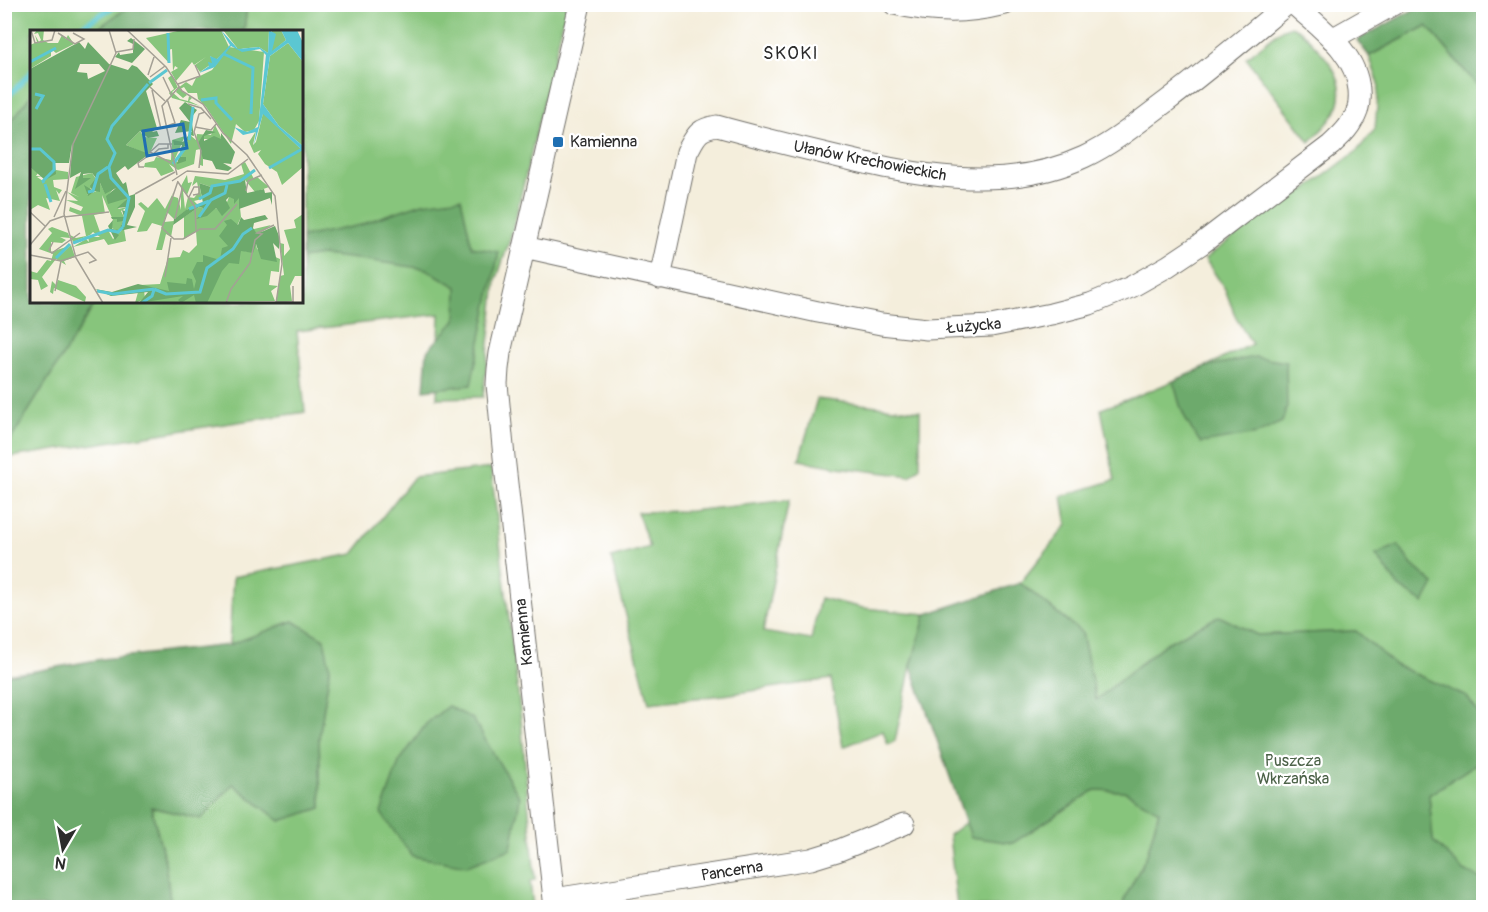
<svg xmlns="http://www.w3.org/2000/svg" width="1488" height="912" font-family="Pangolin,sans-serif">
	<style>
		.green { fill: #87c57c; stroke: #597854; stroke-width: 1.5 }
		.forest { fill: #6daa6c; stroke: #4c6a4c; stroke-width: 1.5 }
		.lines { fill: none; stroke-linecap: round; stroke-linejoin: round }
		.stream { stroke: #5bc7d2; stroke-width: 5 }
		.minor-casing { stroke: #716f69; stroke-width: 23 }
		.minor { stroke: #fff; stroke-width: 21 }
		.poi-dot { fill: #1f6fb2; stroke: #fff; stroke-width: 2 }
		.labels { text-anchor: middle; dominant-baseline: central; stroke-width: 4.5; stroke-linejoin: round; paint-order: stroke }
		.poi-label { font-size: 16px; fill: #2b2b2b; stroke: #fff; text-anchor: start }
		.street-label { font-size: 16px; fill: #2b2b2b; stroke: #fff }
		.park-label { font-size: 16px; fill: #4b6147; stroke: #fff }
		.neighbourhood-label { font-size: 18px; letter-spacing: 1.5px; fill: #2b2b2b; stroke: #fff }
		.inset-river { fill: none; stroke: #5bc7d2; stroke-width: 3 }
		.inset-road { fill: none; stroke: #a4a095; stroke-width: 1.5 }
		.view { fill: #1f6fb2; fill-opacity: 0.15; stroke: #1f6fb2; stroke-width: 3 }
		.inset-edge { fill: none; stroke: #2b2b2b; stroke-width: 3 }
	</style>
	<rect width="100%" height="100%" fill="#fff"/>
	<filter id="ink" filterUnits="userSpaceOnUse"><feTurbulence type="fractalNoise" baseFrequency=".0167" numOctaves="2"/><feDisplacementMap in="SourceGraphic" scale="12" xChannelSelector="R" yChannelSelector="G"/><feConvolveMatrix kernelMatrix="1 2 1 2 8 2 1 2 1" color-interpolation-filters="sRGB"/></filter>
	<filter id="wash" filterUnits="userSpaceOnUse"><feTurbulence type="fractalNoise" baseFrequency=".008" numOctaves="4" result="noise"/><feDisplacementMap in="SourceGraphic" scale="24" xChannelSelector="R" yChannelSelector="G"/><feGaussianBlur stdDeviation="1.35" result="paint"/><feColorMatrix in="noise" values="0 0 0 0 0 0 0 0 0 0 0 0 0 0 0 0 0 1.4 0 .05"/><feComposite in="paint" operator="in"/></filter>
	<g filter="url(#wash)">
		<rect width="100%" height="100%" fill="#f4eedc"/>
		<path class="green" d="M5,5H131L94,31L32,32L31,95L7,127L5,133Z
			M247,5H567L511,236L496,281L483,397L437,398L440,314L297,331L305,412L198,428L5,458L4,449L96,302H302V32L244,31Z
			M1291,26C1304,31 1310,41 1319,50C1336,68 1348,89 1335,113C1329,124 1318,133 1310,142L1246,58L1281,30Z
			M1427,26L1483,92V720L1467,697L1395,665L1356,631L1257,635L1219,616L1165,644L1096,700L1082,633L1020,583L1067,525L1062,496L1115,480L1101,409C1153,391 1203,369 1252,344L1236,318L1225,289L1205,259L1276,204L1305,190L1357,151L1375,129L1379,84L1369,56Z
			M817,399L920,411V467L910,476L837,467L799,460Z
			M491,468L521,719L535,880L530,881L533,907H171L165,862L151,807L201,819L233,784L280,821L321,808L319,738L330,668L293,621L229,645L233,577L353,554L414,477Z
			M789,500L763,632L811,640L820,598L863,608L926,614L911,666L895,741L888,745L883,731L843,747L831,679L724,695L649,703L611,558L650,547L637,512L690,511Z
			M1483,759V880L1464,871L1433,841L1429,795Z
			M1095,790L1124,791L1159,810L1147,855L1124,900L1123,907H957L949,835L999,797Z"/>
		<path class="forest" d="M131,5V4L247,5L244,31H94Z
			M1422,5H1483V92L1427,26L1369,56L1357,40Z
			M31,95L32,302H96L5,449V133L7,127Z
			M461,198L472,247L499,252L471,385L424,390L427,351L456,320L457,287L426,269L366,260L322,255L302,258V237L361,225L378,218L423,203Z
			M1255,357L1286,362L1287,407L1282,422L1257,434L1201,443C1185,422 1179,407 1174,381L1209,366Z
			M1398,545L1412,565L1434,584L1424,603L1399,587L1376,555Z
			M1020,583L1082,633L1096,700L1165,644L1219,616L1257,635L1356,631L1395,665L1467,697L1483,720V759L1429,795L1433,841L1464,871L1483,880V907H1123L1124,900L1147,855L1159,811L1124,791L1095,790L1013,843L971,837L911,666L926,614Z
			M293,621L324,639L330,668L319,738L321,808L280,821L233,784L201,819L151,807L165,862L171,907H5V675L30,672L102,659L229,645Z
			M448,706L473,719L520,798L511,849L467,866L412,856L381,813L399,762L426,724Z"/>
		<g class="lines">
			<path class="stream" d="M72,32L118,4
				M4,101L32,71"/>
		</g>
	</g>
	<g filter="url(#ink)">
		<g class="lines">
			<defs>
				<path id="minor" d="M894,4C935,13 964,14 1005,4
					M1332,39L1394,4
					M524,247L818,312L881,324L927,329L991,326L1051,314L1090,304L1131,287L1168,266L1201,244L1331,145C1338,138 1347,131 1352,121C1359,112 1360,102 1359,90C1356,52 1321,29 1294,4
					M660,278L687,152C696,136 697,129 717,126C753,136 790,145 827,154C910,174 1002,195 1084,157C1114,143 1140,121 1167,101C1208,70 1247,37 1287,4
					M554,899L811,859L837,851L904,824
					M555,908L504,457L497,384L498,369L500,353L580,4"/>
			</defs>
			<use href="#minor" class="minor-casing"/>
			<use href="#minor" class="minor"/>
		</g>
	</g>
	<rect class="poi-dot" x="552" y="136" width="12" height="12" rx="3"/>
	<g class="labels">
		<g class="poi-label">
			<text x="570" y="142">Kamienna</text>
		</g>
		<g class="street-label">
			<text transform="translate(870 161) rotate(11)">Ułanów Krechowieckich</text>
			<text transform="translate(974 326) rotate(-5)">Łużycka</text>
			<text transform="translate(524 632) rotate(-96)">Kamienna</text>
			<text transform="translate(732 871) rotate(-9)">Pancerna</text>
		</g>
		<g class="park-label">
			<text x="1293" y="761">Puszcza<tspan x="1293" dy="18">Wkrzańska</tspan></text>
		</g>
		<g class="neighbourhood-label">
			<text x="791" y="53">SKOKI</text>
		</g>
	</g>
	<g transform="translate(30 30)">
		<rect width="273" height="273" fill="#f4eedc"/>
		<path d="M7,0H14L13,10L18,13H28L32,5L36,9L38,5L44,14L26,23L21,19V26L0,39V15L7,12L5,5L9,12L11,10L8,3L4,4ZM152,0H191L199,17L234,22L229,91L224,100L215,102L206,94L201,114L176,77L168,69L167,63H158L154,57L150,59L157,65L153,68L146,62L148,57L142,62L150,69L158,71L159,66L162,68L159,71L170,76V72V76L142,68L139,63L144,59L138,48L142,45L148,58L156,52L162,56L166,48L182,40L196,21L186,30L180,26L184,32L170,42L165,35L176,27L164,35L162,32L146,51L141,42L148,38L145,36L143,41L142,19L138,20L139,33L116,8ZM193,0H239L238,23L229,17L208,19ZM242,0H251L256,10L242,22ZM258,13L273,32V116L249,96L233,74L240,26ZM233,83L273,121V137L252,155L247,142L235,134L228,124L231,120L224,123L219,112L226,101L223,115L226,112ZM185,95L192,109H172L168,113L173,121V136L170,135V119L166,120L164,134L148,140L139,134L144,141L131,146L126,138L114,137L115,133L124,131L126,127L141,130L142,110L155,106L144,131L148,132L156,127H151L160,105L166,110L167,104L181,105ZM110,101L114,107L127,108L119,125L96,115ZM215,132L224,149L227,147L239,157L225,162L215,150L181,157L169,153L172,169L164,171L169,176L166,178L164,175L144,189L137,182L134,192L144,191L141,207L136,204L132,220H126L132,196L122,193L117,201L107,202L115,181L108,174L111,172L118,178L127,168L135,179L144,161L142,166L148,168L151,180V156L157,145L158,153L162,152L157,165L153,161L155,179L158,167L164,168L169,162L167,152L162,156L165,146L195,150L214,144L211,134ZM0,137L8,143L6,146H13L7,147L13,151L26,140L38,142V149L23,150L24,157L32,160L29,164L26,160L30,171L16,168L20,180L8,175L0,180ZM62,143L66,149L57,165L69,160L70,153L75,163L85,157L79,164L98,168L88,179L98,177L91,181L94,187L84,188L93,191L89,201L81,198L83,190L72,165L75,183L64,185L70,202L78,200L83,209L88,205L84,202L88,203L94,199L96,211L78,215L74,209L43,217L56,209L59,212L58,207H70L63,202L60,205L43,212L40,205L46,208L56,206L52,186L39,181L40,177L51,181L53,177L36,170L48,171L37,162L49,167L41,163L46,147ZM199,167L209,168L211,187L207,196L224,199L241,195L211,218L210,229L211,220L218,222L226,214L227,219L250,229L249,242L241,241L239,255L248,256L241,261L245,271L115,273L125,259L114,260L115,269L105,273L110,255L130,254L138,228L150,227L153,220L159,223L167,215L166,201L154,209V187L169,177L173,178L170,187L186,178L192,185ZM273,184V246H265L260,256L262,271L249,273H265H246L250,246L254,245L250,213L254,214V226L260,219L254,200L266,198L264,190ZM22,197L38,203L40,208L30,207L36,210L32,213L21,212V222L36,217L28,227L41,215L45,227L34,231L36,235L26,229L12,247L18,256L11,260L8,250L0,249V241L7,243L17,230L21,231L23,224L9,219L22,203L18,199ZM28,250L46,256L56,267L55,272L24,258L23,264L20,262L22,251L26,255Z" fill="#87c57c"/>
		<path d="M101,8L115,19L102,33L85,27L89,22L90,25L103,23V14L97,11ZM49,12L55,19L58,12L79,34L98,40L102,35L107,37L123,54L116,61L127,98L122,102L127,101L129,106L118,108L110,101L96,115L119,124L98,140L95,136L86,143L93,154L96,152L99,166L105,164V177L97,195L107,197L85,202L89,205L85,210L78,196L83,190L82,199L89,200L93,191L87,192V189H82L81,187H94L92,180L95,181L98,177L87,178L98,168L78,174L76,166L86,158L75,164L70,153V162L65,161L58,166L54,155L62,160L60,156L66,148L62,143L53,144V148H61L45,159L51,142L40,148L42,114L39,133H25L26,144L15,150L0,137V39ZM50,34H69L75,41L58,49L57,43L47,42ZM155,72L167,80L161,88L164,106L160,105L151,127H156V131L147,134L152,115H144L143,110L153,112L162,101L145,103L151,90L160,92L149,78ZM176,100L186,102L174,106V111L184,106L191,109V103L205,122L201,134L193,133L202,138L198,141L186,139L182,131L173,129L168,113ZM215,150L217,163L234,159L235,163L242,162V175L240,168L209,179V168L204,174V169L199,167L196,170L200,178L192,186L186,178L177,186L166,189L171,185L173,178L169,177L143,195L144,189L156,180L173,173L169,153L181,157ZM235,185L238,189L224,193L223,198L227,204L245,196L249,206V219L243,213L247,232L231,229L226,214L223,223L211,221L209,234L199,233L192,241L177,273H166L164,265L151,273L148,270L153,266L109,273L118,262L81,266L65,259L82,262L108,254L139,261L137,252L156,254L157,248L162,249L164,259L166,251L162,242L167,232H173V225L190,230L192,218L198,216L189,206L197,195L194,191L201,189L208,195L211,187L214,190Z" fill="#6daa6c" fill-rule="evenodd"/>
		<path d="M191,0L208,19L229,17L238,23L239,0L246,4L242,21L256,10L251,0H267L273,13V32L258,13L240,26L233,74L249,96L273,116V121L233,84L224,115L226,102L213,105L204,97L217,102L228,97L236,25L230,19L212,22L201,16L185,37L169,43L179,36L178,32L182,33L180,26L187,29L200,15Z" fill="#5bc7d2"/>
		<path class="inset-river" d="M138,3L139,33M194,24L223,38L221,84M0,32L26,18M119,53L137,40M5,64L13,66L6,79M171,70L186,68V73L202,90M159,110L163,77M0,119H10L24,132V140L13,151L14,153M143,134L156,117M239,138L272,119M15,154L21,172M58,162L63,161L68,144L78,137M169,169L180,163L182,156L210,151L225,140M159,179L179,171M169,187L181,170L195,163L197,155M93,197L99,168L81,148L79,137L85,123L77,109L82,96L118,54M43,213L78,200L88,202L93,197M26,228L40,214M124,259L136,264L170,262L177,238L203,219L213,204L222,198M67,261L83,264L124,259M112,273L122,266L124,260"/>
		<path class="inset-road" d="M1,0L5,13L22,10L25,0M97,0L136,37L152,61L173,74L193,103L217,125L245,166L252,234L246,273M28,3L45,14L54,9L43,3M86,22L103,19L104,9M118,45L124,27M120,47L135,36M133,47L141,64M148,54L170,46L165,35M120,57L135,71M122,60L131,99M158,74L171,78L181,89M137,96L145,93L137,69M165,97L181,100L187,93M122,125L129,119L138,118V114M141,133L120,122L129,114H142M114,137H109L108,133L121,124M169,138L171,121L164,102L169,84L175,82M157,141L198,144L218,129M147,145L132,76L149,57M142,151L157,141M148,151L132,198L144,209H153L170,199H185L207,174M148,152L165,177L166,200M216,161L218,151L232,145M105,164L145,142M159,167L164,157H169V164L163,165M0,182L15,196M24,187L36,161M34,187L79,182M145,189L152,159M23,212L19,220L22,223L50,203M0,215L20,191L34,186M0,225L31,231L58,222L66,230L59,233M135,247L141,208M25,261L31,231M246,272H263V256M73,273L46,228L34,184L43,114L86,23L79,0M196,273L201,259L220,233L225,210L232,204L227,203L244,195"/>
		<path class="view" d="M153,94L157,118L117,126L113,101Z"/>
		<rect width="273" height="273" class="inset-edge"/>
	</g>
	<rect width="1488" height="912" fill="none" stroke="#fff" stroke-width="24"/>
	<g transform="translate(63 849) rotate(190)" stroke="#ffffff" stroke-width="4.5" paint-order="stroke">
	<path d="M0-4.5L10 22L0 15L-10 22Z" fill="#2b2b2b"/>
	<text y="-9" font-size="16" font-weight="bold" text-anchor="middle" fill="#2b2b2b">N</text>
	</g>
</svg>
